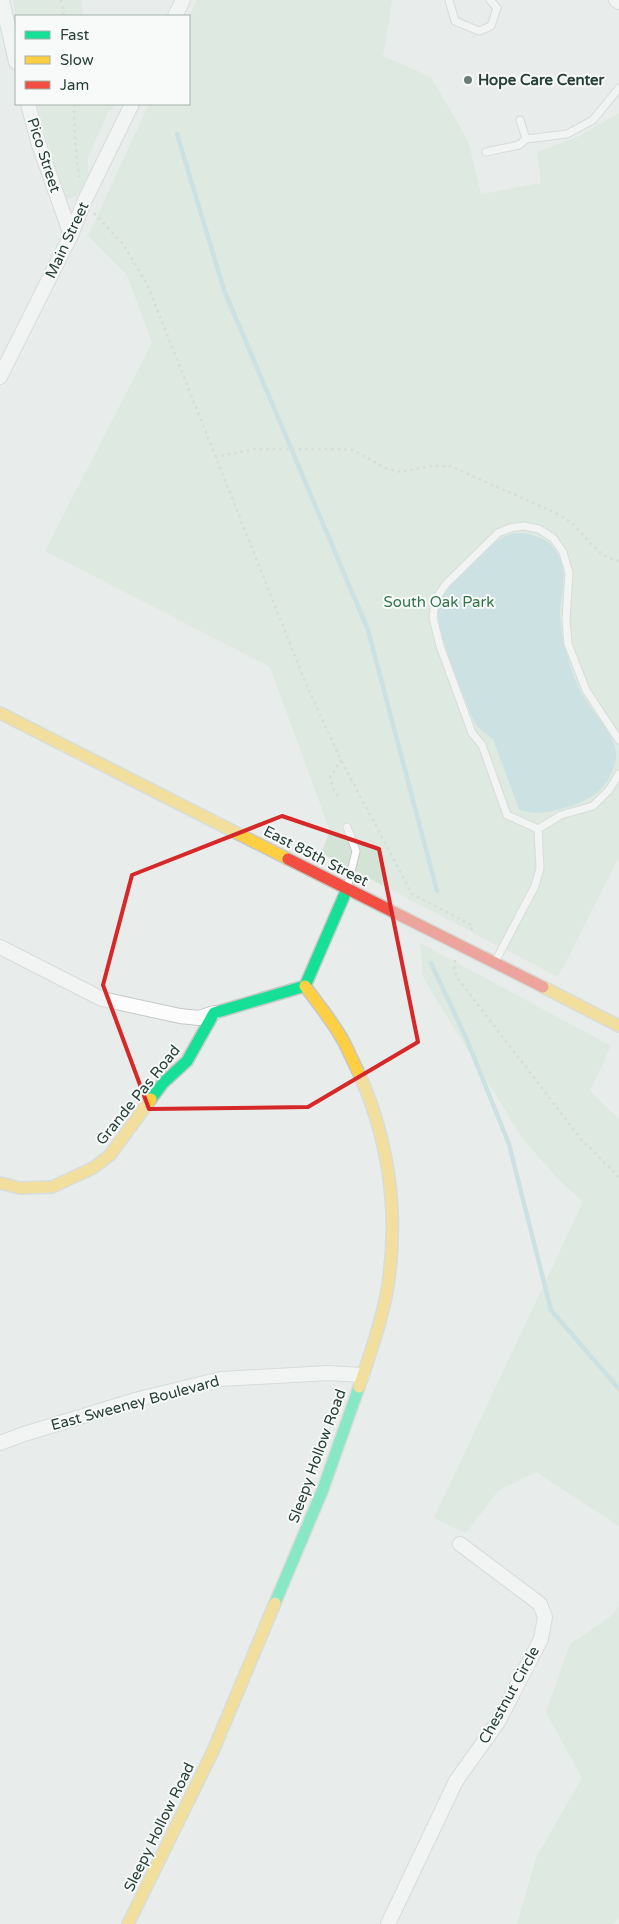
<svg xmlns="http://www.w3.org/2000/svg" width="619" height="1924" font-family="'Varela Round',sans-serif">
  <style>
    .green { fill: #d3e4d7 }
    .water { fill: #acd3d7 }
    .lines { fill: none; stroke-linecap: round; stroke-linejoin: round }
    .stream { stroke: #acd3d7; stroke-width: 4.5 }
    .lane-casing { stroke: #c5c9c7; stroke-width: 9 }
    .street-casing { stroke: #c5c9c7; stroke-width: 16 }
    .fast-casing { stroke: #c4c9c7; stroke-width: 14 }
    .slow-casing { stroke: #c4c9c7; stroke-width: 14 }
    .jam-casing { stroke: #c4c9c7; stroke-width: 14 }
    .path { stroke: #c3cbc7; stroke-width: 2.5; stroke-dasharray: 2.5 4; stroke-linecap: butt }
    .lane { stroke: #fcfcfc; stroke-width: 7 }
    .street { stroke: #fcfcfc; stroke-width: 14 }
    .fast { stroke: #16e098; stroke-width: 11 }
    .slow { stroke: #ffcf43; stroke-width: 11 }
    .jam { stroke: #f24e42; stroke-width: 11 }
    .marked { fill: none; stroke: #d62828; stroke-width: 4; stroke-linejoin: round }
    .poi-dot { fill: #6a7c76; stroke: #f7faf8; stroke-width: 2 }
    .labels { text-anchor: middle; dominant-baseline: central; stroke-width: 4; stroke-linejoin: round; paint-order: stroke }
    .poi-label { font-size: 15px; font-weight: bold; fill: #263f37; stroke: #f7faf8; text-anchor: start }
    .street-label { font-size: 15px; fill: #263f37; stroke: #f7faf8 }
    .park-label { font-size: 15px; fill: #327449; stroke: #f7faf8 }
  </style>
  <rect width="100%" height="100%" fill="#e8ecea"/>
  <path class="green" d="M13 0H81L83 16H16V19Z
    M197 0H392L383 56 431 77 468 141 481 194 541 183 537 152 577 137 618 114 619 111V857L558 977 321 853 330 831 270 667 45 551 152 343 127 275 88 236 149 104H189V17Z
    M37 104H117L108 112 88 158V175L77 196 69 199 63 195Z
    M420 943 611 1046 590 1091 619 1119V1526L536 1472 498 1491 466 1533 434 1518 583 1202 556 1177 521 1136 436 999 423 976Z
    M619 1606V1919L613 1924H517L536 1858 582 1778 546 1712 570 1644 610 1617Z"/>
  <path class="water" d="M514 533C533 533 552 538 560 558 568 576 560 596 560 614 561 638 568 662 577 684 585 707 617 732 616 757 615 767 609 781 602 788 589 804 537 820 519 809L493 739 482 731 475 724C465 699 434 628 438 606 442 589 460 577 472 565 486 551 494 539 514 533Z"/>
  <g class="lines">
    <path class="stream" d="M177 134 224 290 368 630 437 891
      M431 963 467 1040 509 1144 551 1310 619 1389"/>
    <g class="lane-casing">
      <path id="lane" d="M449 0 455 21 479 31 491 26 497 8 490 0
        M520 120 526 139 567 134 593 120 619 88
        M486 152 519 145 526 139
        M538 829 507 815 482 745 472 733 440 646 433 618 435 600 446 584 498 533 510 528 524 526 539 529 553 538 563 552 569 573 566 619 568 644 586 690 619 740
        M538 829 561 815 593 806 609 790 619 774
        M347 888 356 851 347 827
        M495 962 535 886 540 868 538 829"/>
    </g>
    <g class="street-casing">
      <path id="street" d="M2 0 16 62
        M616 0 619 2
        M175 16 183 0
        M28 104 39 145 71 235
        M0 377 71 235 84 202 132 104
        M0 947 102 999 180 1016 199 1018 214 1013
        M0 1443 24 1434 139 1399 221 1379 328 1373 362 1375
        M388 1924 456 1781 498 1722 541 1639 545 1617 540 1604 460 1544"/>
    </g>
    <g class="fast-casing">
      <path id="fast" d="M151 1099 163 1083 187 1061 214 1013 305 986 347 889
        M275 1603 323 1489 359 1387"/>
    </g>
    <g class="slow-casing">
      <path id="slow" d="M0 713 288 859
        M305 986C316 1001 328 1016 338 1032 344 1041 348 1050 352 1059 389 1132 401 1216 386 1296 380 1327 369 1357 359 1387
        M543 987 619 1026
        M0 1183 20 1188 52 1187 93 1168 110 1155 151 1099
        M128 1924 213 1751 275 1603"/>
    </g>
    <g class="jam-casing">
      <path id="jam" d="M288 859 543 987"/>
    </g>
    <path class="path" d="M61 0 64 16
      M74 104 75 142 79 177
      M94 213 123 244 147 284 306 684 341 760 412 894 473 926 470 933
      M215 457 255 449H338L353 450 385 468 401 472 431 466H450L558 514C564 518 570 521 575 526 589 540 598 557 619 561
      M338 796 334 790 330 778 341 760
      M455 960 454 970 459 980 581 1139 619 1177"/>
    <use href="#lane" class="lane"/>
    <use href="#street" class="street"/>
    <use href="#fast" class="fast"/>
    <use href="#slow" class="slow"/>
    <use href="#jam" class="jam"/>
  </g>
  <path d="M0 0H619V1924H0ZM282 816 379 849 418 1042 308 1107 149 1109 103 985 132 875Z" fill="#e8ecea" fill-opacity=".55" fill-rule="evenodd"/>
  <path class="marked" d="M282 816 379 849 418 1042 308 1107 149 1109 103 985 132 875Z"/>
  <circle class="poi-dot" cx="468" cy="80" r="5"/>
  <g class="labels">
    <g class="poi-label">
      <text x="478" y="80">Hope Care Center</text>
    </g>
    <g class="street-label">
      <text transform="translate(44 155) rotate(72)">Pico Street</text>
      <text transform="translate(67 240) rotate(-65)">Main Street</text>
      <text transform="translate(316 856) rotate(27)">East 85th Street</text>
      <text transform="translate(138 1095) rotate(-51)">Grande Pas Road</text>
      <text transform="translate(135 1403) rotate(-15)">East Sweeney Boulevard</text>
      <text transform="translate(317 1456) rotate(-70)">Sleepy Hollow Road</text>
      <text transform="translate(509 1695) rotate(-61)">Chestnut Circle</text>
      <text transform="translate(159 1827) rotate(-64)">Sleepy Hollow Road</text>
    </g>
    <g class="park-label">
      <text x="439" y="602">South Oak Park</text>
    </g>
  </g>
  <rect x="15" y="15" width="175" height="90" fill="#f7faf8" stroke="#a3afab"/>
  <rect x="25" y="31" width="25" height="8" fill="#16e098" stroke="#a3afab"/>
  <text x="60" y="40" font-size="15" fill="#263f37">Fast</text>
  <rect x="25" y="56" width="25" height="8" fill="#ffcf43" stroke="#a3afab"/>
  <text x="60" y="65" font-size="15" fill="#263f37">Slow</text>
  <rect x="25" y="81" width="25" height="8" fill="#f24e42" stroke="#a3afab"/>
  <text x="60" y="90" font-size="15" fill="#263f37">Jam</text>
</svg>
